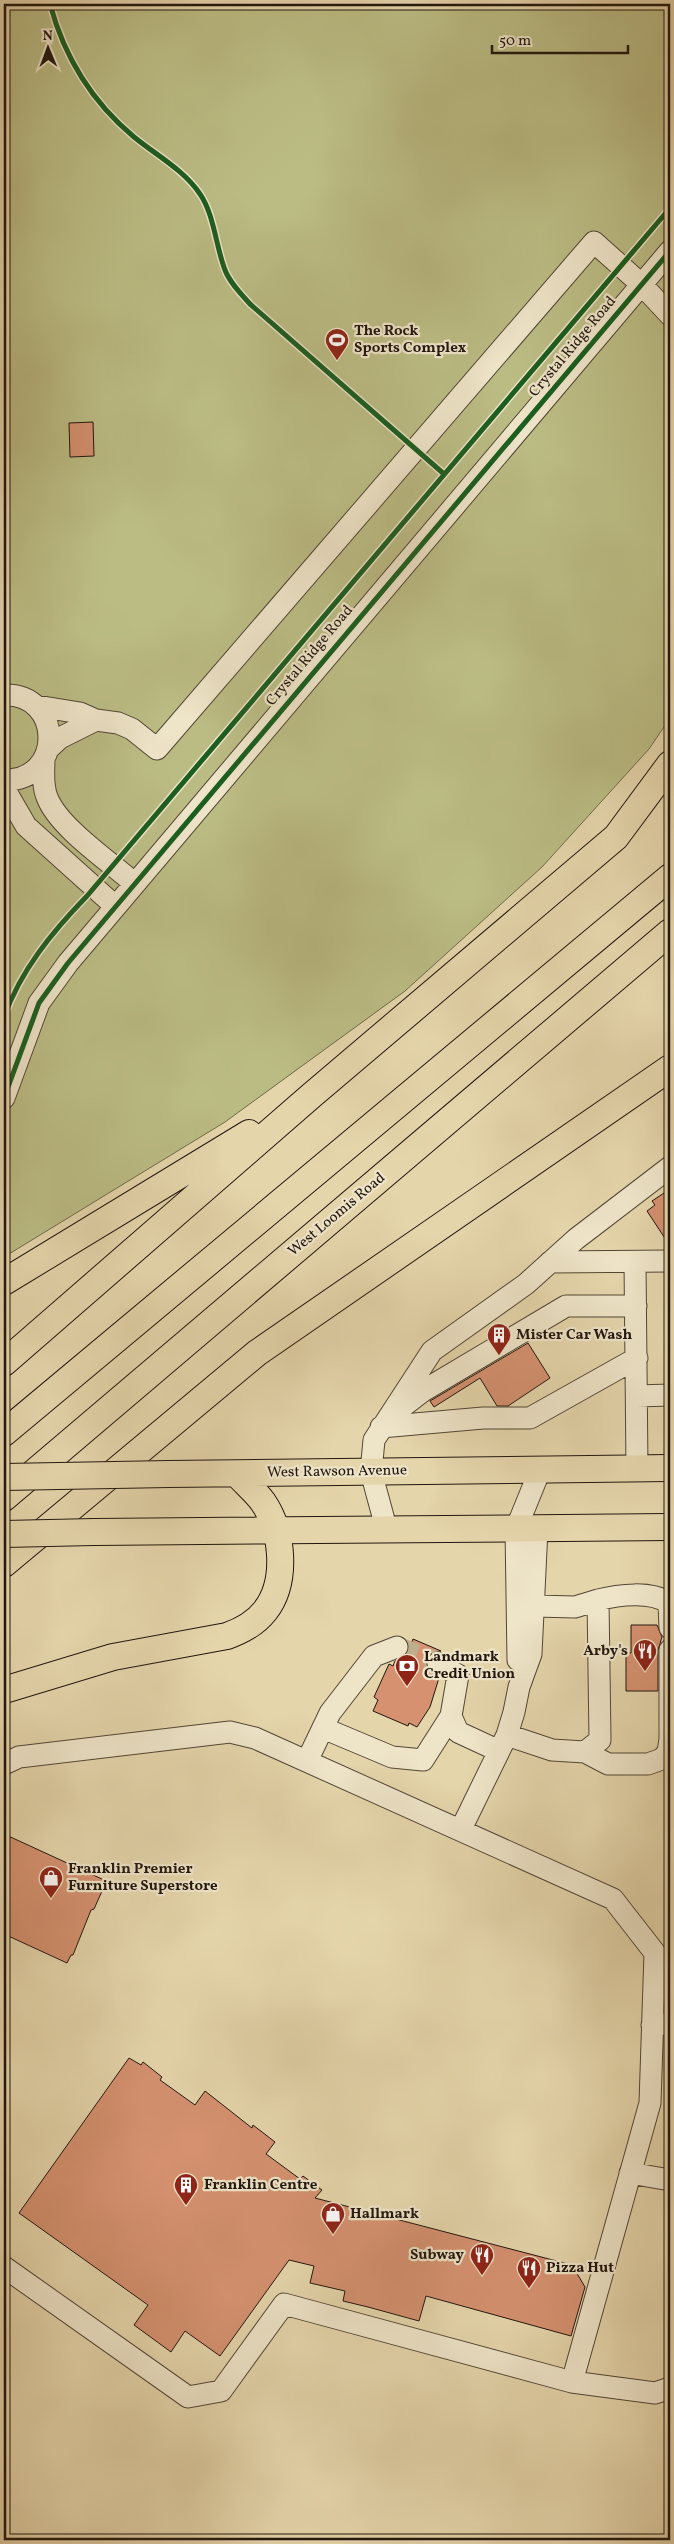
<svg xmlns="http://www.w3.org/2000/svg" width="674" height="2544" font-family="Vollkorn,serif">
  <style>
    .green { fill: #bbbc84; stroke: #6e694a }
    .building { fill: #d59170; stroke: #21160f }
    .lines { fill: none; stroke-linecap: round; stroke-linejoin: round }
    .minor-tunnel { stroke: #beaf8c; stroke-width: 21; stroke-dasharray: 21 11; stroke-linecap: butt }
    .minor-casing { stroke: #524636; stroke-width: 23 }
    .major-casing { stroke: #21160f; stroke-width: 28 }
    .minor { stroke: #eee4c8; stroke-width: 21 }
    .major { stroke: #e5d5ab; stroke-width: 26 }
    .major-bridge-casing { stroke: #21160f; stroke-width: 28; stroke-linecap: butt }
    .major-bridge { stroke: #e5d5ab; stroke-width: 26 }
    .cycleway-casing { stroke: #eee4c8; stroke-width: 8 }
    .cycleway { stroke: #1b5e20; stroke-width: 5 }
    .labels { text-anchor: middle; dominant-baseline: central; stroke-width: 4.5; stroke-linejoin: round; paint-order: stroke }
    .poi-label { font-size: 15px; font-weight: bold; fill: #21160f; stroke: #eee4c8; text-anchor: start }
    .street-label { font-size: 15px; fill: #21160f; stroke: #eee4c8 }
  </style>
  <rect width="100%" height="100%" fill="#e5d5ab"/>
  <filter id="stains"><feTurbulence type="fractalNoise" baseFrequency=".004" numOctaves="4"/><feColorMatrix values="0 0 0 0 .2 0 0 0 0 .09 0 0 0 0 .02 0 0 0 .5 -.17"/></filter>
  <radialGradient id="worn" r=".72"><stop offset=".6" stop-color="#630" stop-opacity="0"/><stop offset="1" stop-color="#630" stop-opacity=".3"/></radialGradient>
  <path class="green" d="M4 4H670V718L649 749 542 867 405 991 225 1122 4 1257Z"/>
  <path class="building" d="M93 422 94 456 70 457 69 423Z
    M670 1189V1246L647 1211 655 1205 652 1201Z
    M528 1343 550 1378 508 1406H497L480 1378 434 1407 430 1401Z
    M631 1625H657L662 1637 658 1650V1691H626V1653H631Z
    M413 1639 441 1651 432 1652 427 1657V1669L439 1678 430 1707 417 1727 409 1723 408 1726 373 1711 378 1700 374 1697 389 1664 393 1666 395 1661 405 1660Z
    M4 1834 104 1880 101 1886 103 1889 94 1909 91 1910 73 1955H71L67 1963 4 1934Z
    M129 2058 141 2065 143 2062 162 2077 160 2080 195 2105 205 2091 252 2128 253 2125 275 2142 266 2154 300 2179 303 2176 322 2190 315 2198 572 2265 585 2287 571 2336 426 2296 419 2321 368 2307 343 2301 345 2291 310 2283 314 2266 289 2260 220 2356 185 2331 171 2352 134 2325 148 2305 19 2213Z"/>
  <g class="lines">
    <path class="minor-tunnel" d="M397 1647 438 1663"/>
    <g class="minor-casing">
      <path id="minor" d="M4 695C63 693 65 781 4 780
        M37 706 80 713 96 720 118 723 132 729 157 749 594 242 642 285 670 315
        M48 749 60 738 96 720
        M44 759C44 771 42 785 47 797 58 827 109 861 134 883
        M4 788 26 826 115 906
        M4 1098 39 1003 68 963 670 251
        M550 1262 670 1261
        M635 1262 637 1469
        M637 1396 670 1395
        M401 1408 423 1391 566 1306H636
        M381 1427 483 1418H530L637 1358
        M387 1531 371 1472 374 1440 432 1351 526 1284 576 1239 670 1167
        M598 1600C617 1595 653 1590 669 1604L670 1628
        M518 1660 516 1529 540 1470
        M451 1716 458 1732 499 1751
        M323 1728 392 1757 423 1760 451 1716 458 1675 438 1663
        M507 1735 552 1750 585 1752 600 1740 598 1600 575 1607 535 1606
        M585 1752 608 1764H648L662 1759 668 1752 670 1739V1650
        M307 1761 330 1713 374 1656 397 1647
        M4 1764 19 1757 230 1732 255 1738 613 1899 655 1953 650 2103 572 2382 284 2304 221 2391 188 2397 4 2267
        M461 1829 507 1735 514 1712 519 1687 531 1654 537 1529
        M652 2025 670 2024
        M630 2173 670 2180
        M572 2382 655 2393 670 2388"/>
    </g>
    <g class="major-casing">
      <path id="major" d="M4 1282 249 1133
        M4 1363 312 1095 616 837 670 764
        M4 1433 670 877
        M169 1474 670 1468
        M4 1498 670 932
        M94 1532 670 1527
        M4 1564 257 1353 670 1068
        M4 1690 113 1657 227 1636C241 1631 255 1624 265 1611 288 1582 283 1531 263 1502 256 1492 245 1483 237 1474"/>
    </g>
    <use href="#minor" class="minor"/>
    <use href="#major" class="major"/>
    <g class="major-bridge-casing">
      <path id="major-bridge" d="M4 1477 169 1474
        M4 1534 94 1532"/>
    </g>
    <use href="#major-bridge" class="major-bridge"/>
    <g class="cycleway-casing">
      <path id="cycleway" d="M50 4C64 56 92 102 134 137 156 155 184 170 200 194 214 214 216 247 225 270 230 283 241 294 250 304L444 474
        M4 1017C21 970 52 932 87 896L670 208
        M4 1098 39 1003 68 963 670 251"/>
    </g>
    <use href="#cycleway" class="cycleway"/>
  </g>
  <defs>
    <g id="stadium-pin" transform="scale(1.25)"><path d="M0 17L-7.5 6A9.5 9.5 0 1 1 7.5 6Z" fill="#8f2418" stroke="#eee4c8"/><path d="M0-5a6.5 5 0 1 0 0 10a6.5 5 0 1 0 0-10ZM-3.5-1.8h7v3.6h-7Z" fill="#fff"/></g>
    <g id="building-pin" transform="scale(1.25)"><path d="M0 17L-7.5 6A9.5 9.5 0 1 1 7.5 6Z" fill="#8f2418" stroke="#eee4c8"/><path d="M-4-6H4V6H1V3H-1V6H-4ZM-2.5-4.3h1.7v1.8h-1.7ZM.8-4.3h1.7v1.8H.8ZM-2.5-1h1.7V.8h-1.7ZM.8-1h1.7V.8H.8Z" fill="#fff"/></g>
    <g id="restaurant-pin" transform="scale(1.25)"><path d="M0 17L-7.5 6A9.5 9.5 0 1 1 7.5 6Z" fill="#8f2418" stroke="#eee4c8"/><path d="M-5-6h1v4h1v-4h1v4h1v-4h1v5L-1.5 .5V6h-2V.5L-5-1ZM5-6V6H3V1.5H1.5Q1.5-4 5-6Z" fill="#fff"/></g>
    <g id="bank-pin" transform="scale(1.25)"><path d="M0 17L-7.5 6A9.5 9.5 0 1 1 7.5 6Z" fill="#8f2418" stroke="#eee4c8"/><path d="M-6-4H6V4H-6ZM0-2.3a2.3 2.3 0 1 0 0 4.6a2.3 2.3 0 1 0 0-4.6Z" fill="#fff"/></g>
    <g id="shop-pin" transform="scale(1.25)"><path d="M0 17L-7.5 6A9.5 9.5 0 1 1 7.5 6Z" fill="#8f2418" stroke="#eee4c8"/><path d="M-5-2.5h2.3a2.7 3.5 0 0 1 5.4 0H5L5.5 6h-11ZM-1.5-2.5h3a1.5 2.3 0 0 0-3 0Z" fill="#fff"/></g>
  </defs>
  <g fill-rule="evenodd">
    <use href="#stadium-pin" x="337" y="340"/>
    <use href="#building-pin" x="499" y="1335"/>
    <use href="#restaurant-pin" x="645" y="1651"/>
    <use href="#bank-pin" x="407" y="1666"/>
    <use href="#shop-pin" x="51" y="1878"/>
    <use href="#building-pin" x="186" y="2185"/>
    <use href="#shop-pin" x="333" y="2214"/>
    <use href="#restaurant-pin" x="482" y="2255"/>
    <use href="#restaurant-pin" x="529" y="2268"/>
  </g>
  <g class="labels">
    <g class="poi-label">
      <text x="354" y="331">The Rock<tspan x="354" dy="17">Sports Complex</tspan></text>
      <text x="516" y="1335">Mister Car Wash</text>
      <text x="628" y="1651" text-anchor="end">Arby's</text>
      <text x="424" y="1657">Landmark<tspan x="424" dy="17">Credit Union</tspan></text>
      <text x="68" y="1869">Franklin Premier<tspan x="68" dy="17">Furniture Superstore</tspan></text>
      <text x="204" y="2185">Franklin Centre</text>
      <text x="350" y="2214">Hallmark</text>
      <text x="464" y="2255" text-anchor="end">Subway</text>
      <text x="546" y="2268">Pizza Hut</text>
    </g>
    <g class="street-label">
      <text transform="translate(573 347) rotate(-50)">Crystal Ridge Road</text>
      <text transform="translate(310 656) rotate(-50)">Crystal Ridge Road</text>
      <text transform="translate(337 1215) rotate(-40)">West Loomis Road</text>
      <text transform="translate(337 1472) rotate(-1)">West Rawson Avenue</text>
    </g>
  </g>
  <rect width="674" height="2544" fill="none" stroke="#e5d5ab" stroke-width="20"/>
  <rect x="5" y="5" width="664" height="2534" fill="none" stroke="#21160f" stroke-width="2.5"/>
  <rect x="10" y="10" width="654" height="2524" fill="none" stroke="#21160f"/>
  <g transform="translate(48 48) rotate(359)" stroke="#eee4c8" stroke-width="4" paint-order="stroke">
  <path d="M0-4L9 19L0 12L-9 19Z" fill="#21160f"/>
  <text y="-8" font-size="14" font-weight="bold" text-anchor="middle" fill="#21160f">N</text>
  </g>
  <path d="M492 45v8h136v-8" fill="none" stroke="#21160f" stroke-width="2.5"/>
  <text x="499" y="45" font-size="15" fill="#21160f" stroke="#eee4c8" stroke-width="4" paint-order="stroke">50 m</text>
  <rect width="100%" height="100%" filter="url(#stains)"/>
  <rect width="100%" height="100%" fill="url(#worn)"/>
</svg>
